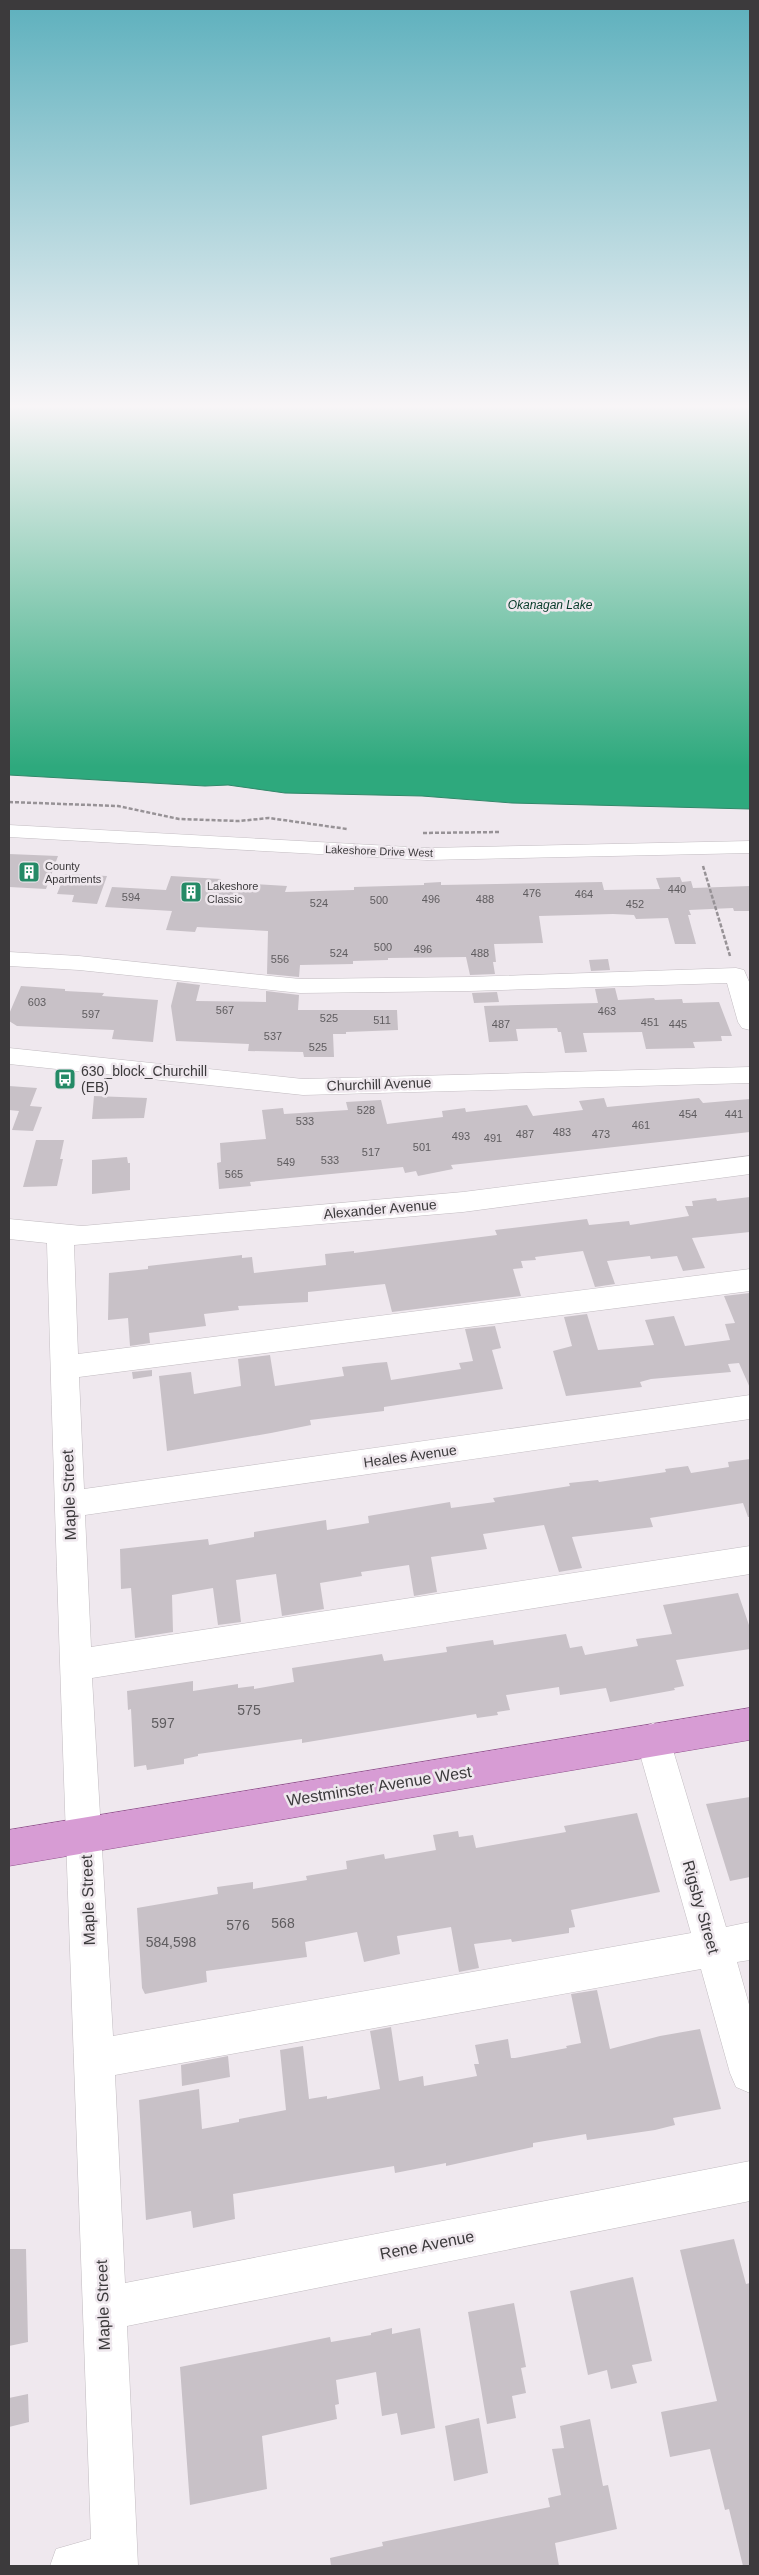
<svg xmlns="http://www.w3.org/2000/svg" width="759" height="2575" font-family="Helvetica,sans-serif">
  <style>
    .water { fill: #2ea97d; stroke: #32886a }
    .building { fill: #c8c1c7 }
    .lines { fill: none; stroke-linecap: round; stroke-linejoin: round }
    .minor-casing { stroke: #c2bcc1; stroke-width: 1 }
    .major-casing { stroke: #904f8c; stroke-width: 1 }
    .path { stroke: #979296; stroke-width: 2.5; stroke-dasharray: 4 2; stroke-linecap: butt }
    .minor { fill: #fff; fill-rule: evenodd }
    .major { fill: #d79cd4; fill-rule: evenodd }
    .labels { text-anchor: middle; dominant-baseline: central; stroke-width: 5; stroke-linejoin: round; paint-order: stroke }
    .far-street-label { font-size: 11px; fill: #3c3a3c; stroke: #efe8ee }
    .far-poi-label { font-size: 11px; fill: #3c3a3c; stroke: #efe8ee; text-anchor: start }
    .number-label { font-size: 11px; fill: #5f5c5f }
    .far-water-label { font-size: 12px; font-style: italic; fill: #043927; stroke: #efe8ee }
    .poi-label { font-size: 14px; fill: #3c3a3c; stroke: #efe8ee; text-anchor: start }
    .street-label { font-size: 14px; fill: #3c3a3c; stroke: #efe8ee }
    .near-number-label { font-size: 14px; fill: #5f5c5f }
    .near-street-label { font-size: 16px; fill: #3c3a3c; stroke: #efe8ee }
  </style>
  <rect width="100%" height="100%" fill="#efe8ee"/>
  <path class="water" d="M9 407H750V809L512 803 422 796 285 793 228 785 205 786 9 775Z"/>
  <path class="building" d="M9 854 58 856 46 889 9 887Z
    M65 874 107 876 97 904 72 902 74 895 57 894Z
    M171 876 221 879 220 882 287 886 285 892 354 890V887L424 885V883L441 882V885L602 882 604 890 660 889 656 878 680 877 682 882 691 881 693 888 750 886V911H734L733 908 689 910 691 915H688L696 944H675L668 918 636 919 634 915 613 914 539 916 543 943 494 944 496 962H493L495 974 470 975 466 957 388 958V960L353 961V964L300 965 299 977 267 974 268 931 197 927 195 932 166 930 172 911 105 907 112 887 166 890Z
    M608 959 610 970 591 971 589 960Z
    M177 982 200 985 196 1001 266 1002V991L299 995 298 1010H397L398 1030 346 1032V1034H333L334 1057H304L303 1052 248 1051 249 1044 176 1041 171 1006Z
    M21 986 65 989V991L104 993 102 996 158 1000 153 1042 112 1039 114 1030 17 1026 9 1021V1014Z
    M615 988 618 1000 654 998 655 1000 682 999 683 1003 719 1002 732 1036H721L722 1041 693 1042 695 1048 646 1049 642 1032 583 1033 587 1052 565 1053 561 1032H558L557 1028 516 1029 518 1041 489 1042 484 1006 598 1003 595 989Z
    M497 992 499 1002 474 1003 472 993Z
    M9 1086 37 1088 30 1106 42 1107 33 1131 12 1130 19 1111 9 1110Z
    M94 1096 147 1098 144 1118 92 1119Z
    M604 1098 607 1107 699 1098 703 1103 750 1099V1132L451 1165 453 1169 418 1176 416 1171 405 1173 403 1167 250 1182 251 1186 219 1189 217 1163 221 1162 220 1143 266 1139 262 1110 283 1108 284 1114 348 1110 346 1102 381 1100 387 1124 443 1117 442 1111 465 1108 466 1112 527 1105 533 1116 583 1110 579 1101Z
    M36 1140H64L60 1159H63L57 1186 23 1187Z
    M127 1157 128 1163H130V1190L92 1194V1160Z
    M750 1197V1232L692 1238 705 1268 683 1271 677 1256 651 1259 650 1256 607 1261 615 1284 595 1287 583 1251 535 1257 536 1260 521 1261 523 1268 513 1269 521 1296 392 1312 385 1284 308 1292V1302L238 1306 239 1310 204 1314 206 1326 149 1333 150 1343 130 1346 128 1318 108 1320 109 1273 148 1269V1266L242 1255V1258L252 1257 254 1273 326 1265 325 1254 354 1251V1253L497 1235 495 1230 587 1219 589 1225 629 1221 630 1225 689 1216 685 1206H693L692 1201 716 1198 717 1201Z
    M750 1293V1388L739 1363 728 1364 731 1372 651 1379 640 1382 642 1387 566 1396 553 1351 572 1346 564 1317 587 1314 598 1350 654 1345 645 1320 674 1316 685 1346 730 1340 725 1324 735 1323 724 1296Z
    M495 1326 501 1348 492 1350 503 1389 384 1407V1411L310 1420 311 1425 271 1433 167 1451 159 1376 191 1372 194 1394 241 1386 238 1359 270 1355 275 1386 344 1376 342 1367 375 1363 387 1362 391 1380 461 1369 459 1363 473 1361 465 1329Z
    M152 1370V1376L133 1379 132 1372Z
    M750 1459V1517H748L743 1503 650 1518 653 1527 572 1537 582 1568 559 1572 544 1525 483 1534 487 1549 431 1557 437 1592 414 1596 409 1565 361 1572 362 1576 320 1583 324 1609 282 1616 276 1574 236 1580 241 1622 218 1625 213 1588 172 1595 173 1632 135 1638 131 1588 121 1589 120 1549 208 1539 209 1545 254 1537V1532L326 1520 327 1530 369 1523 368 1516 450 1502 451 1508 495 1502 493 1498 570 1486 569 1483 598 1480 599 1482 666 1472 665 1469 688 1466 691 1473 729 1467 728 1462Z
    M738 1593 750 1628V1649L676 1660 684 1686 674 1688 675 1690 610 1702 606 1688 560 1695 559 1687 506 1695 510 1710 497 1712 498 1715 477 1718 476 1714 302 1743V1739L198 1754V1756L184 1759V1764L147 1770 146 1765 134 1767 131 1709 128 1710 127 1691 193 1681V1691L238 1684V1688L254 1686V1689L294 1682 292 1668 382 1654 384 1661 447 1652 446 1647 493 1640 494 1645 566 1634 570 1648 582 1646 585 1655 638 1646 636 1639 672 1634 663 1605Z
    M750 1797V1877L730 1881 706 1804Z
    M637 1813 660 1892 571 1910 575 1927 569 1928V1933L512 1942 511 1939 474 1944 479 1968 459 1972 451 1927 397 1936 400 1954 364 1962 357 1932 305 1942 307 1957 206 1971 207 1982 145 1994 142 1988 137 1908 218 1894 217 1887 253 1882V1889L307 1880 306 1876 347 1869 346 1861 384 1854 385 1859 436 1850 433 1835 458 1831 459 1837 473 1835 476 1848 566 1832 564 1826Z
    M597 1990 610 2049 660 2036 700 2029 721 2109 673 2118 675 2125 655 2130 587 2140 586 2134 533 2143V2147L446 2166V2163L395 2173 394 2166 233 2194 235 2219 193 2228 191 2211 146 2220 139 2100 199 2089 202 2129 239 2122V2119L286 2110 280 2050 303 2046 309 2099 327 2096V2099L380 2089 370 2031 391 2027 399 2081 423 2076 424 2086 477 2076 474 2064H479L475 2045 508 2039 511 2058H515L567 2048 566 2046 581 2043 571 1994Z
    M228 2056 230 2077 182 2086 181 2065Z
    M734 2239 746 2284 750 2283V2566H743L729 2509 725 2510 710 2449 670 2457 661 2412 717 2401 680 2250Z
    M9 2249H26L28 2342 9 2346Z
    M633 2277 652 2361 632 2365 637 2383 611 2389 607 2370 588 2375 570 2291Z
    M514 2303 526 2367 521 2368 526 2393 512 2396 516 2418 487 2424 468 2312Z
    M392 2328V2334L420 2328 435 2428 401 2435 397 2413 382 2416 376 2372 336 2380 339 2404 335 2405 337 2419 262 2436 267 2489 190 2505 180 2367 330 2337 331 2342 371 2335V2333Z
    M28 2394 29 2422 9 2427V2398Z
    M479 2418 488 2473 454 2481 445 2426Z
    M590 2419 603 2486 608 2485 617 2529 555 2543 559 2566H331L330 2558 383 2546 382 2542 550 2507 548 2498 561 2495 552 2449 564 2448 560 2426Z"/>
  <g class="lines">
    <g class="minor-casing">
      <path id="minor" d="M9 825 427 848 750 841V853L427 860 9 837Z
        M9 952 79 956 300 979 469 977 736 968 744 970 750 984V1030L742 1028 738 1022 727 983 469 991 300 993 79 970 9 966Z
        M9 1048 303 1079 750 1067V1083L303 1095 9 1064Z
        M750 1156V1174L463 1212 74 1245 78 1354 750 1269V1291L79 1377 84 1489 750 1395V1419L85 1515 91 1647 750 1546V1574L92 1678 113 2036 691 1933 636 1740 641 1728 653 1723 665 1728 670 1740 726 1927 750 1922V1960L737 1962 750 2008V2093L736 2087 730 2073 701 1969 115 2075 125 2283 750 2161V2201L127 2326 138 2566H50L56 2549 91 2539C76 2107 59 1674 47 1243L9 1239V1219L82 1226 463 1192Z"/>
    </g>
    <g class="major-casing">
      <path id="major" d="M750 1708V1740L9 1866V1830Z"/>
    </g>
    <path class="path" d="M9 802 118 806 179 819 239 821 269 818 347 829
      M423 833 500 832
      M703 866 730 956"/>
    <use href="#minor" class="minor"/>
    <use href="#major" class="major"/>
  </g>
  <linearGradient id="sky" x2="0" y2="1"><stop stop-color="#5db0bd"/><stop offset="0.53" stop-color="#f8f5f7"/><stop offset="1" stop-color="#f8f5f7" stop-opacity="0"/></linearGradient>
  <rect width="759" height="767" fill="url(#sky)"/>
  <defs>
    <g id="building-square" transform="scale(1.125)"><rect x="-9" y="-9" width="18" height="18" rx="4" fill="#248a66" stroke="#efe8ee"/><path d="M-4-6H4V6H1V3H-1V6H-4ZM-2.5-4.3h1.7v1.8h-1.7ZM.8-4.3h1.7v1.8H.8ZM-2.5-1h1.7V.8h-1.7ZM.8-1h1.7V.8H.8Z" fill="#fff"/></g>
    <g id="bus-square" transform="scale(1.125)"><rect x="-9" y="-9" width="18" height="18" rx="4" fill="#248a66" stroke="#efe8ee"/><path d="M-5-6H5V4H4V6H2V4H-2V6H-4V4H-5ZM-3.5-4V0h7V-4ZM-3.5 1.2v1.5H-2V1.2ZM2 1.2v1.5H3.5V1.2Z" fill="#fff"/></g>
  </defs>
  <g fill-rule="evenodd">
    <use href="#building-square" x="29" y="872"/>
    <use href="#building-square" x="191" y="892"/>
    <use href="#bus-square" x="65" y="1079"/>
  </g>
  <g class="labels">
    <g class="far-street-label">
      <text transform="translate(379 851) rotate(2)">Lakeshore Drive West</text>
    </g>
    <g class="far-poi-label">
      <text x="45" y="866">County<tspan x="45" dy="13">Apartments</tspan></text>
      <text x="207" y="886">Lakeshore<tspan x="207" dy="13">Classic</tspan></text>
    </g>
    <g class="number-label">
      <text x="677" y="889">440</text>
      <text x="532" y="893">476</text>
      <text x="584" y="894">464</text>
      <text x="131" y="897">594</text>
      <text x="431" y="899">496</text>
      <text x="485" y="899">488</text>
      <text x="379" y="900">500</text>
      <text x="319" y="903">524</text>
      <text x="635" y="904">452</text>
      <text x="383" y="947">500</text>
      <text x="423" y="949">496</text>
      <text x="339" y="953">524</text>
      <text x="480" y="953">488</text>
      <text x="280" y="959">556</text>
      <text x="37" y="1002">603</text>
      <text x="225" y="1010">567</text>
      <text x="607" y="1011">463</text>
      <text x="91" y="1014">597</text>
      <text x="329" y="1018">525</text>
      <text x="382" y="1020">511</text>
      <text x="650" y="1022">451</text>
      <text x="501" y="1024">487</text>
      <text x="678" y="1024">445</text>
      <text x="273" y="1036">537</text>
      <text x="318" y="1047">525</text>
      <text x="366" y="1110">528</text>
      <text x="688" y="1114">454</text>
      <text x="734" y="1114">441</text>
      <text x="305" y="1121">533</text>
      <text x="641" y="1125">461</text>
      <text x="562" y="1132">483</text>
      <text x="525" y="1134">487</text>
      <text x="601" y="1134">473</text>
      <text x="461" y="1136">493</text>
      <text x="493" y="1138">491</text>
      <text x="422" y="1147">501</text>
      <text x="371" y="1152">517</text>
      <text x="330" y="1160">533</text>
      <text x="286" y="1162">549</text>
      <text x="234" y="1174">565</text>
    </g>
    <g class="far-water-label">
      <text x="550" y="605">Okanagan Lake</text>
    </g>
    <g class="poi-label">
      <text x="81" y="1071">630_block_Churchill<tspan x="81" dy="16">(EB)</tspan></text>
    </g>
    <g class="street-label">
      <text transform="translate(379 1084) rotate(-2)">Churchill Avenue</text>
      <text transform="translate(380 1209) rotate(-5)">Alexander Avenue</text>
      <text transform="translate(410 1456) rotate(-8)">Heales Avenue</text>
    </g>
    <g class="near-number-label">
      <text x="249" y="1710">575</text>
      <text x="163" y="1723">597</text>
      <text x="283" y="1923">568</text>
      <text x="238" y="1925">576</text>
      <text x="171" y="1942">584,598</text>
    </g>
    <g class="near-street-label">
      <text transform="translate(69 1495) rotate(-92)">Maple Street</text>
      <text transform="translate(379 1786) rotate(-9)">Westminster Avenue West</text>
      <text transform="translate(88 1900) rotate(-92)">Maple Street</text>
      <text transform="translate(701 1907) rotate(74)">Rigsby Street</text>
      <text transform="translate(427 2245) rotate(-11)">Rene Avenue</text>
      <text transform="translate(103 2305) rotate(-92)">Maple Street</text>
    </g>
  </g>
  <rect width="759" height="2575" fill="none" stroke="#3c3a3c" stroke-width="20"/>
</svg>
